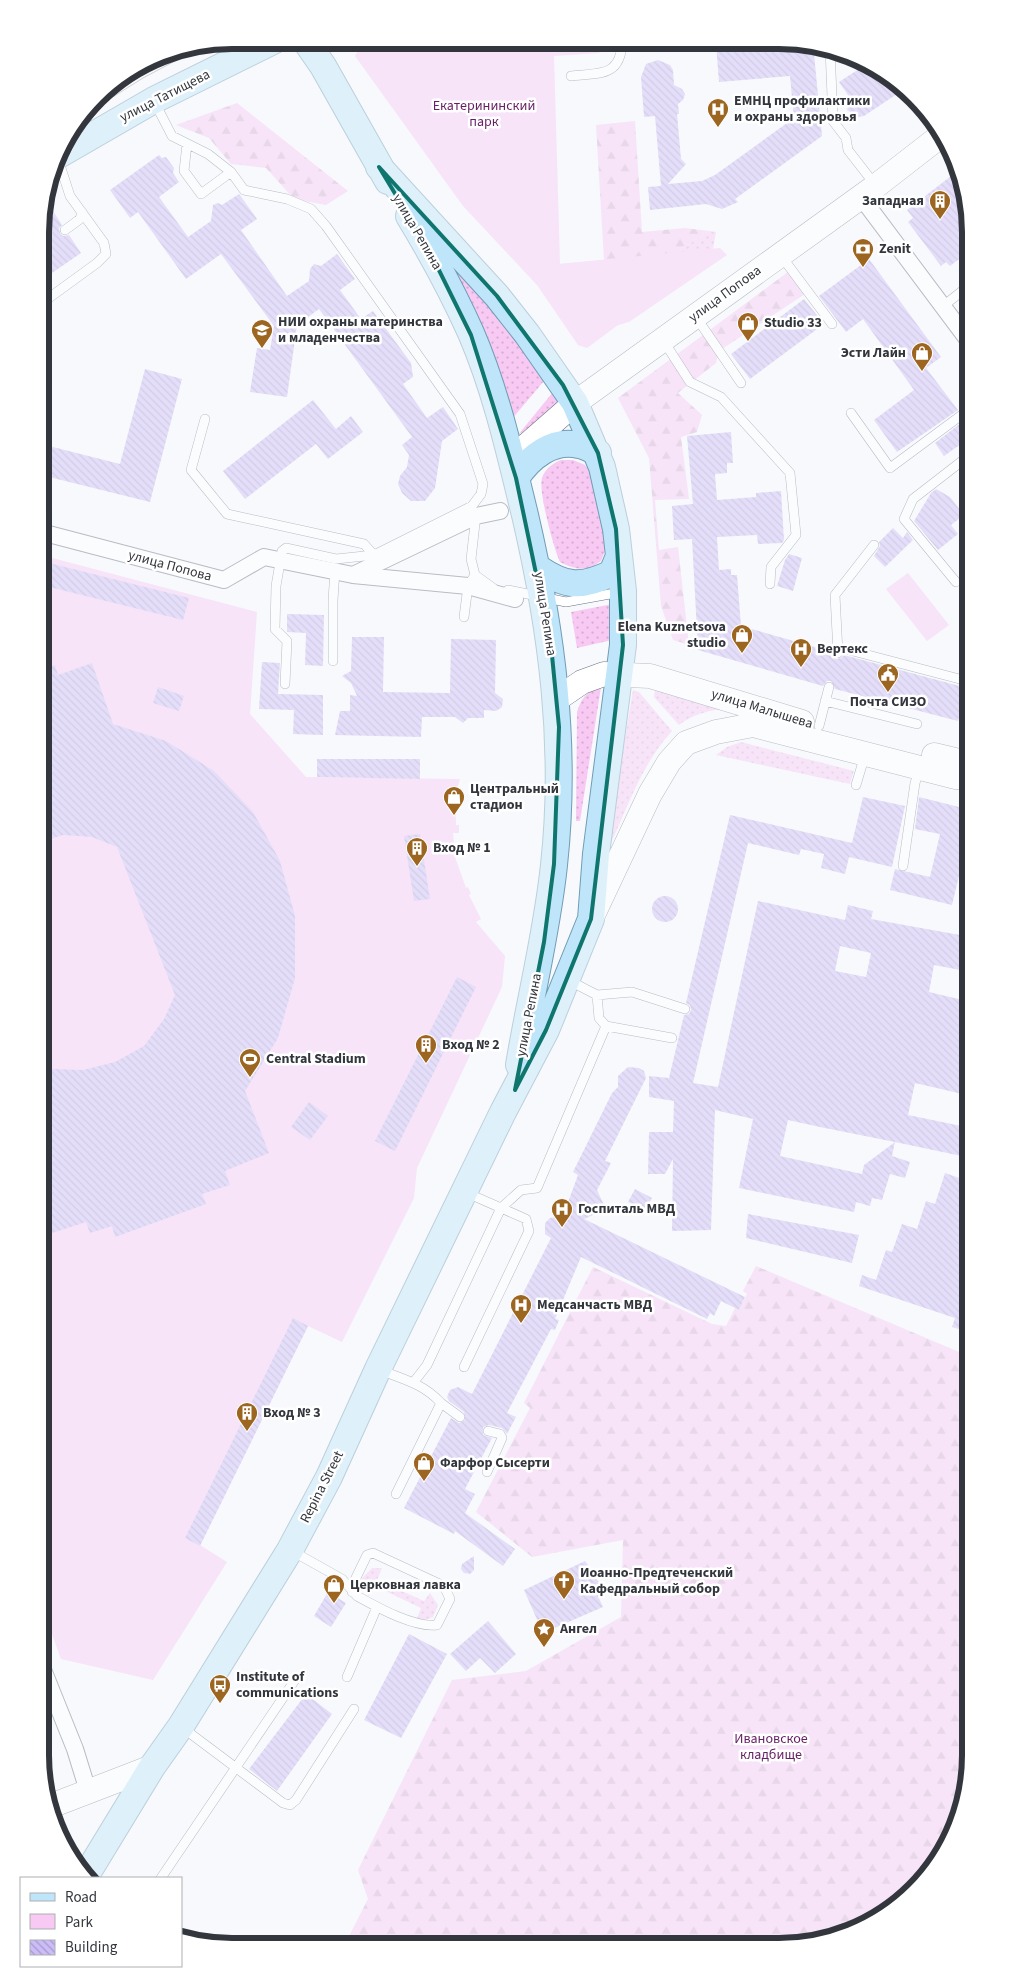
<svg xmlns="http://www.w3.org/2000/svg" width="1011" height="1987" font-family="'Source Sans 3',sans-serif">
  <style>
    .grass { fill: url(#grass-dots) }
    .forest { fill: url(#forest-firs) }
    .park { fill: #f7c9f3 }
    .building { fill: url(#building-back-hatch); fill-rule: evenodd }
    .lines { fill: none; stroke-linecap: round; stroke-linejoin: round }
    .lane-casing { stroke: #6b7281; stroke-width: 10 }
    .street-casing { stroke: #6b7281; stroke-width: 18 }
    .secondary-casing { stroke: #6b7281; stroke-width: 25 }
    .primary-casing { stroke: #719cb5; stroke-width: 28 }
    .lane { stroke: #fff; stroke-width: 9 }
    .street { stroke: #fff; stroke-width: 16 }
    .secondary { stroke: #fff; stroke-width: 24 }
    .primary { stroke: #bee5f9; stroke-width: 26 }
    .tram { stroke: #9a9da1; stroke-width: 1 }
    .marked { fill: none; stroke: #0f766e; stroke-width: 4; stroke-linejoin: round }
    .labels { text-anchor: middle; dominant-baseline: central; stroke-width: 5; stroke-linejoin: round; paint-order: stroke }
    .street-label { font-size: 14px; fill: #33373d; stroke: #fff }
    .poi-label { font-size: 14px; font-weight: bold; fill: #33373d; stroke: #fff; text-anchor: start }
    .park-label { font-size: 14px; fill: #671e64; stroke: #fff }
    .rim { fill: none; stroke: #33373d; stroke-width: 6 }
  </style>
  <defs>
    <pattern id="grass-dots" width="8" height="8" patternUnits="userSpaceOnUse" patternTransform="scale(1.25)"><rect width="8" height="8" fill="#f7c9f3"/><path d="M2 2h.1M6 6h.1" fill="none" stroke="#d4add1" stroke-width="1.8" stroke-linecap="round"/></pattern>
    <pattern id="forest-firs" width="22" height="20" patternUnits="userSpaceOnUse" patternTransform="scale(1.25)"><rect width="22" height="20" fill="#f7c9f3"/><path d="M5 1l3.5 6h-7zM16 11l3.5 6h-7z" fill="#d4add1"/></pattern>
    <pattern id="building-back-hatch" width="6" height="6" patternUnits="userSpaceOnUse" patternTransform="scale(1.25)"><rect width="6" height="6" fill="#ccbcf8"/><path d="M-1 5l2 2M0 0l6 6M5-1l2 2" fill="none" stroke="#a69aca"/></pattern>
  </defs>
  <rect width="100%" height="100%" fill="#f7f9fc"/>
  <path class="grass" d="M182 50 94 102 105 88 158 54Z
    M709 231 716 232 710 266 667 258Z
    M454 269 501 318 544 381 511 420 490 348Z
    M553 392 559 403 558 407 518 435Z
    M561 460H573L585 465 592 475 608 543 601 561C586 572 576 570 560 562 554 549 538 491 542 478 545 469 553 463 561 460Z
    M613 604 612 640 577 648 571 612Z
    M601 687 580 821H576L577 712C582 698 586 691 601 687Z
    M633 690 639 692 672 731C643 762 628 806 610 845L607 844Z
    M655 690 720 709C704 712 692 715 679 725L654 697Z
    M741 742 854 771 850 784 716 755 727 747Z
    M372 1568H382L377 1580 424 1601 430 1593 438 1605 433 1617 425 1620 417 1618 421 1608 375 1586 369 1596 365 1592 362 1578Z"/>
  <path class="forest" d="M237 103 348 191 326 205 294 199 266 168 231 164 209 138 176 125Z
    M635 121 642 232 685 228 709 231 667 258 627 322 612 327 560 264 604 260 596 125Z
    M792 269 808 292 719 351 716 363 678 393 702 415 697 432 681 437 689 499 655 500 659 550 678 547 689 645 673 640 661 606 649 458 618 398Z
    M756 1266 971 1357V1768L957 1829 931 1872 886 1915 841 1937 780 1947 344 1946 368 1899 358 1870 452 1680 526 1671 621 1617 623 1540 532 1557 476 1512 530 1408 524 1403 593 1267 712 1324 726 1326 735 1308 739 1310 747 1294 743 1291Z"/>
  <path class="park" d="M364 41 607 42 599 53 554 56 560 264 720 248 727 255 629 322 618 325 587 348 578 345 537 285 463 206 355 56Z
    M41 555 257 612 250 714 306 777 460 779 455 795 456 825H459V833H453L455 857 466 888 468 887 471 894 469 895 481 919 476 922 505 956 502 987 417 1168 414 1198 342 1342 308 1326 200 1545 227 1562 153 1680 61 1659 40 1601Z
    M908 573 949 625 927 641 886 589Z"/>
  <path class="building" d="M716 43 813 44 822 136 735 199 738 202 722 209 706 204 650 210 648 187 661 186 655 116 644 117 641 77 646 64 658 60 670 65 673 70 674 85 682 89 685 94 683 100 678 104 679 114H677L681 159 686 164 668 184 702 181 715 175 794 118 790 76 719 82Z
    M865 65 868 71 882 72 906 88 864 116 858 117 847 110 850 98 839 82Z
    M159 155 162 158 166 157 174 168 173 173 179 182 159 197 188 237 211 221 213 205 218 203 222 205 239 194 257 219 241 230 287 296 309 281 310 269 314 264 321 266 337 254 355 279 340 290 361 319 373 311 411 363 413 377 403 384 427 418 443 407 458 429 442 441 435 488 425 501H411L402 493 398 484 400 476 407 467 409 455 402 445 412 437 319 309 297 325 287 397 250 392 257 348 270 350 274 326 221 254 186 279 138 212 130 218 110 190Z
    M951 176 965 194 971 231V250L950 266 946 262 941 266 908 222 913 218 907 210Z
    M53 211 62 225 59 228 60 233 63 236 69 235 81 253 42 280V218Z
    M869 259 941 357 926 368 958 410 897 452 874 420 914 390 863 319 846 332 819 296Z
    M804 299 824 324 750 379 731 354Z
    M145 369 182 379 150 502 41 475V444L120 464Z
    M313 400 336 429 351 416 363 432 328 459 316 444 245 499 223 471Z
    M966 419 971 426V437L944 456 935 443Z
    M731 432 733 463H727V473L715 474 717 500 756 497V493L781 491 784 540 782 543 758 544 757 535 717 537 719 570 731 569V575H737L741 626 832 652 836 659 841 658 844 655 967 688 958 721 835 689 831 681H827L823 686 698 650 692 539 674 540 672 506 693 504 687 436Z
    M936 489 950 497 964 515 951 525 958 534 938 550 914 521 931 493Z
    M893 528 903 538 907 532 913 540 885 567 874 556 880 546 879 542Z
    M789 554 802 558 793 591 777 586 785 560Z
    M41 561 189 598 183 620 41 585Z
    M287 614 324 615 323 666 305 665 306 633 287 632Z
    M352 637H384L383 692 450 693 451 639 496 640 495 693 503 699 502 707 496 711 484 710V718H468L463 723 455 717H422L421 737 335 735 340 711H350V695L357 696 351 683 342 676 351 671Z
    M262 662 280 663 278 694 323 695V735L293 734 294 710 259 709Z
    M92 663 113 724 166 741 214 771 253 812 280 861 295 916V978L278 1038 245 1091 269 1153 225 1171 230 1185 202 1194 206 1204 115 1237 112 1226 90 1233 86 1222 43 1236 41 1230V1064L53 1069 83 1070 115 1062 144 1046 164 1019 175 995 117 847 92 837 63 835 41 842V670L55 665 58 675Z
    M158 687 184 696 179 711 153 703Z
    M317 759H420V779L317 777Z
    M863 797 905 806 892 867 849 857 845 874 821 868 824 854 801 849 799 855 748 843 693 1083 718 1087 758 901 845 920 848 905 873 911 871 919 971 937V972L934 965 929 992 971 1002V1096L915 1083 908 1115 971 1128V1158L895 1142 892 1156 910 1162 905 1178 890 1174 882 1200 872 1198 870 1206 856 1202 854 1212 739 1188 753 1119 715 1110 711 1230 672 1231 673 1159 665 1174H648L649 1132H673L674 1101 649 1097V1076L669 1078 684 1015 689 1014 691 1010 690 1005 686 1003 730 815 852 843ZM840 946 871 953 866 977 835 971ZM788 1120 820 1127 895 1142 864 1165 862 1174 780 1156Z
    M919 797 971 810V826L952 905 890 890 895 869 930 877 940 834 915 829Z
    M420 834 430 899 414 901 404 836Z
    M652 909a13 13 0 1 1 26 0a13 13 0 1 1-26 0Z
    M457 977 476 987 395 1151 375 1141Z
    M628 1067 639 1068 644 1071 646 1078 605 1161 611 1163 597 1190 604 1205 602 1211 584 1219 745 1297 739 1310 721 1301 714 1316 710 1313 707 1319 581 1257 555 1319 559 1320 555 1330 551 1329 507 1413 516 1417 507 1434 502 1428 489 1425 483 1427V1435L492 1438 465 1489 475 1494 465 1513 515 1549 503 1566 455 1531 454 1534 404 1508 451 1418 459 1423 465 1420 464 1412 449 1401 447 1397 450 1390 458 1387 472 1394 551 1238 545 1234V1223L550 1218 563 1216 578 1175 573 1172 612 1093 618 1087V1076Z
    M309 1102 328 1116 310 1140 291 1127Z
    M945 1173 971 1182V1333L952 1327 955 1318 859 1286 862 1275 876 1280 886 1250 892 1252 902 1224 917 1229 926 1201 935 1204Z
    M635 1189 652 1198 645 1211 628 1202Z
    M748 1214 859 1235 852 1263 746 1238Z
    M293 1318 308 1326 200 1546 185 1538Z
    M474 1556V1570L470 1574 464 1573 461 1569 462 1564Z
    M585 1561 593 1572V1576L603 1586 602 1593 598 1596 603 1607 543 1633 524 1590Z
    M328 1592 346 1603 331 1627 314 1616Z
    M488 1621 516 1654 495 1673 480 1658 466 1671 450 1654Z
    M409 1634 447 1654 401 1738 364 1720Z
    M306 1694 332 1714 277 1791 249 1769Z"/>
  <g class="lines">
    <g class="lane-casing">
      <path id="lane" d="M830 48 833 121 846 138 848 150 876 186
        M571 76C599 73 621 77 622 42
        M155 103 172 136 208 154 231 172 244 190 287 199 311 209 326 226 460 414 483 484 481 494 472 506 374 555 336 559 286 548 282 551 276 586 275 629 287 641 285 684
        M187 144 184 171 201 194 231 172
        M65 230 80 219 82 212
        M782 257 832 324
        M42 303 97 263 106 254 104 243 70 196 58 159
        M942 307 971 284
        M696 317 741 383
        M663 340 690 382 721 397 790 473 796 535 771 567 770 584
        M851 413 890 468 971 408
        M205 419 191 470 227 514 364 544 374 555
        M475 575 493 588
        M956 582 904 519 913 499 971 454
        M508 590 566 602 621 592
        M464 617 468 586 475 575 471 559 476 515
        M849 650 971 682
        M838 653 835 595 874 545
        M333 661V600L335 570
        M825 701 917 724
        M819 726 829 687
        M856 785 865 755
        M903 866 915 783 920 768
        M568 980 597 995 632 992 685 1009
        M606 1026 672 1038
        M464 1367 529 1231 526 1219 467 1193
        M380 1370C403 1379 424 1384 441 1403L396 1494
        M413 1383 427 1365 501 1208 521 1190 537 1188 606 1026 599 1018 597 995
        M441 1403 460 1417
        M487 1472 502 1438 500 1434 488 1431
        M292 1551 342 1579 357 1596C377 1607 414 1628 437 1625L450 1599 444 1586 373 1553 367 1555 352 1586V1592
        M347 1677 377 1607
        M183 1728 283 1803 290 1805 296 1800 354 1709
        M161 1878 297 1677"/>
    </g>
    <g class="street-casing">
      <path id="street" d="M861 197 971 344
        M41 532 224 580 264 557 353 575 468 586 515 599
        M353 575 476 516 500 511
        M40 1662 75 1749 88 1791"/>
    </g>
    <g class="secondary-casing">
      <path id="secondary" d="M511 459 575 403 876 186 943 134
        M557 699 582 682 604 674 650 676 802 722
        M934 755 963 762 971 760
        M593 915 650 794 669 762 686 743 716 732 753 725 955 777 971 778
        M48 1807 152 1767"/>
    </g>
    <g class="primary-casing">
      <path id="primary" d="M305 40 323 66 388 181
        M57 156 154 100 275 40
        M409 216C432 254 453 293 471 333 496 391 510 454 525 515 552 631 567 746 554 865 547 933 530 998 519 1065
        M516 478C530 457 552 439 579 445 585 446 592 450 598 453
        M538 568C566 587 581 588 612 573L619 556
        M85 1877 152 1767 181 1726 290 1550 329 1477 378 1369 503 1112 546 1030 591 919 596 854 623 645V591L616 529 602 467 575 403 527 334 497 296 379 167"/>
    </g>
    <use href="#lane" class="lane"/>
    <use href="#street" class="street"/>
    <use href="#secondary" class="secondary"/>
    <use href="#primary" class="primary"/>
    <path class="tram" d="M84 115 143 78 205 45"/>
  </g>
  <path d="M0 0H1011V1987H0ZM379 167 497 296 563 385 598 453 616 529 623 645 591 919 546 1030 515 1090 544 942 554 864 559 727 551 645 516 478 471 335 429 250Z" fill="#f7f9fc" fill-opacity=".55" fill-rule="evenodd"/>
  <path class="marked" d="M379 167 497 296 563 385 598 453 616 529 623 645 591 919 546 1030 515 1090 544 942 554 864 559 727 551 645 516 478 471 335 429 250Z"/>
  <defs>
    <g id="hospital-pin" transform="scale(1.125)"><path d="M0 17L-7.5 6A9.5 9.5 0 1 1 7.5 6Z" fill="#9c6520" stroke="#fff"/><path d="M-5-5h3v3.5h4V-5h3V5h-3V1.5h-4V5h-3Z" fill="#fff"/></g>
    <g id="building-pin" transform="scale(1.125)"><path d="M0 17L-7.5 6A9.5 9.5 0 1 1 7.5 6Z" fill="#9c6520" stroke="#fff"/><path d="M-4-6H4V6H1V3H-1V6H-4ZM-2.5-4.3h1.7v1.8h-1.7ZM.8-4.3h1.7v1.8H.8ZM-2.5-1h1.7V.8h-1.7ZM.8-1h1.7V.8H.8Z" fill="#fff"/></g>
    <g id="bank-pin" transform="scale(1.125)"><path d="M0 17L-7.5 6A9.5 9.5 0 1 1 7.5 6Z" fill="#9c6520" stroke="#fff"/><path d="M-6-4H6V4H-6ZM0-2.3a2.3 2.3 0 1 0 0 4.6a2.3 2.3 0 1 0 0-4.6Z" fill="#fff"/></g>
    <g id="shop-pin" transform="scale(1.125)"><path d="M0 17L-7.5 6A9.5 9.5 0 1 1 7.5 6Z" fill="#9c6520" stroke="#fff"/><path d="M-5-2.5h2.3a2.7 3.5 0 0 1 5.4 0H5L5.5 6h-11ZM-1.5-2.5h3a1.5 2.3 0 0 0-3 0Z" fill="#fff"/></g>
    <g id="university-pin" transform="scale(1.125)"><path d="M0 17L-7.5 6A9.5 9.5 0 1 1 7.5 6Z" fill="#9c6520" stroke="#fff"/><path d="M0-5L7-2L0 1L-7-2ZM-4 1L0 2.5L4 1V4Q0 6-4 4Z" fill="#fff"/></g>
    <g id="civic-pin" transform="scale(1.125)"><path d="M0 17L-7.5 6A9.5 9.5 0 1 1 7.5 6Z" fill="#9c6520" stroke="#fff"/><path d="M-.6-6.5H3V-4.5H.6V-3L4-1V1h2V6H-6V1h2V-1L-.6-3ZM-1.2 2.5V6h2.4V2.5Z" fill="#fff"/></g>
    <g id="stadium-pin" transform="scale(1.125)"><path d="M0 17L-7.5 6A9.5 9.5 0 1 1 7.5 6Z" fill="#9c6520" stroke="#fff"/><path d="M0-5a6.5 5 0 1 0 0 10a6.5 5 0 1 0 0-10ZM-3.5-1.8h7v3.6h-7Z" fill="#fff"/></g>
    <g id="church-pin" transform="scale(1.125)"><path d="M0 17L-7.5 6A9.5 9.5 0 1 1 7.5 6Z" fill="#9c6520" stroke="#fff"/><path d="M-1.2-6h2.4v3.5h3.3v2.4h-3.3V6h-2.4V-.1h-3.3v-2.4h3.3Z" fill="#fff"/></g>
    <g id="sight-pin" transform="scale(1.125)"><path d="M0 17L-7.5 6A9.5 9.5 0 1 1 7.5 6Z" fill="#9c6520" stroke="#fff"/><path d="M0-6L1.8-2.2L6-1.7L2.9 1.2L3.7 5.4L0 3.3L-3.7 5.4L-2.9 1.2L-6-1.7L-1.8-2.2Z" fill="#fff"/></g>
    <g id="bus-pin" transform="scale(1.125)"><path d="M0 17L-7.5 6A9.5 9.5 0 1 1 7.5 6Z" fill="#9c6520" stroke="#fff"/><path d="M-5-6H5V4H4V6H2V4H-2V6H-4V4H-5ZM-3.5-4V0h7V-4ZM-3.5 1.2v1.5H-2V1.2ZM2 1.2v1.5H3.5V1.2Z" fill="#fff"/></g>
  </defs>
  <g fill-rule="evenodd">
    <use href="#hospital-pin" x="718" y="109"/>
    <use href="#building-pin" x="940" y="201"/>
    <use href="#bank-pin" x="863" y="249"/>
    <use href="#shop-pin" x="748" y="323"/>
    <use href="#university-pin" x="262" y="330"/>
    <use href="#shop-pin" x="922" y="353"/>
    <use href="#shop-pin" x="742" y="635"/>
    <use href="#hospital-pin" x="801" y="649"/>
    <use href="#civic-pin" x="888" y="674"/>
    <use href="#shop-pin" x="454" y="797"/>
    <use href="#building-pin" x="417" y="848"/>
    <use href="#building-pin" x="426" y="1045"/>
    <use href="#stadium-pin" x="250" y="1059"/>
    <use href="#hospital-pin" x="562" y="1209"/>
    <use href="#hospital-pin" x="521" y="1305"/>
    <use href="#building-pin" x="247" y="1413"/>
    <use href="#shop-pin" x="424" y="1463"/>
    <use href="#church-pin" x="564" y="1581"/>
    <use href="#shop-pin" x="334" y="1585"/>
    <use href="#sight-pin" x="544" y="1629"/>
    <use href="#bus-pin" x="220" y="1685"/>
  </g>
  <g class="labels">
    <g class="street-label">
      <text transform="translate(165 96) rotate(-27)">улица Татищева</text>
      <text transform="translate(417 232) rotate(60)">улица Репина</text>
      <text transform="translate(725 294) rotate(-36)">улица Попова</text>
      <text transform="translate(170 566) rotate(15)">улица Попова</text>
      <text transform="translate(545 614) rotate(81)">улица Репина</text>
      <text transform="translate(762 709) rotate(17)">улица Малышева</text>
      <text transform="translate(529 1015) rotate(-79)">улица Репина</text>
      <text transform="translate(322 1487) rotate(-63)">Repina Street</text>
    </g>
    <g class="poi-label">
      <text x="734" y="101">ЕМНЦ профилактики<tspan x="734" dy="16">и охраны здоровья</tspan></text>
      <text x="924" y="201" text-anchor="end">Западная</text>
      <text x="879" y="249">Zenit</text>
      <text x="278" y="322">НИИ охраны материнства<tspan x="278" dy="16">и младенчества</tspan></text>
      <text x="764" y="323">Studio 33</text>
      <text x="906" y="353" text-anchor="end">Эсти Лайн</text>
      <text x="726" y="627" text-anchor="end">Elena Kuznetsova<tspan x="726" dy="16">studio</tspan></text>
      <text x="817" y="649">Вертекс</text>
      <text x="888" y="702" text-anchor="middle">Почта СИЗО</text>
      <text x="470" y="789">Центральный<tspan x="470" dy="16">стадион</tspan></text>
      <text x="433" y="848">Вход № 1</text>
      <text x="442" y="1045">Вход № 2</text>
      <text x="266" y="1059">Central Stadium</text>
      <text x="578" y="1209">Госпиталь МВД</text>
      <text x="537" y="1305">Медсанчасть МВД</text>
      <text x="263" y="1413">Вход № 3</text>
      <text x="440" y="1463">Фарфор Сысерти</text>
      <text x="580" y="1573">Иоанно-Предтеченский<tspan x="580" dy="16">Кафедральный собор</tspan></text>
      <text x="350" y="1585">Церковная лавка</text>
      <text x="560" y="1629">Ангел</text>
      <text x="236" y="1677">Institute of<tspan x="236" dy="16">communications</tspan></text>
    </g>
    <g class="park-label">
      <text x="484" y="106">Екатерининский<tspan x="484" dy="16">парк</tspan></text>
      <text x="771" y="1739">Ивановское<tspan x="771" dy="16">кладбище</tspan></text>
    </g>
  </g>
  <path d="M0 0H1011V1987H0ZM232 49H779A183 183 0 0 1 962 232V1755A183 183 0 0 1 779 1938H232A183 183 0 0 1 49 1755V232A183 183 0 0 1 232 49Z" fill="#fff" fill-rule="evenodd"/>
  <path class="rim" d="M232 49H779A183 183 0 0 1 962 232V1755A183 183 0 0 1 779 1938H232A183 183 0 0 1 49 1755V232A183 183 0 0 1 232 49Z"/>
  <rect x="20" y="1877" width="162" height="90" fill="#ffffff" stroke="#adafb1"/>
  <rect x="30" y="1893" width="25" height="8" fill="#bee5f9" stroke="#adafb1"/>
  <text x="65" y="1902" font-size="15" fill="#33373d">Road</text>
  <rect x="30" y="1914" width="25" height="15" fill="#f7c9f3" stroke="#adafb1"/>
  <text x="65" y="1927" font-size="15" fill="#33373d">Park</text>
  <rect x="30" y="1940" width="25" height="15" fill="url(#building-back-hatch)" stroke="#adafb1"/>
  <text x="65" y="1952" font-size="15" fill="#33373d">Building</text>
</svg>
